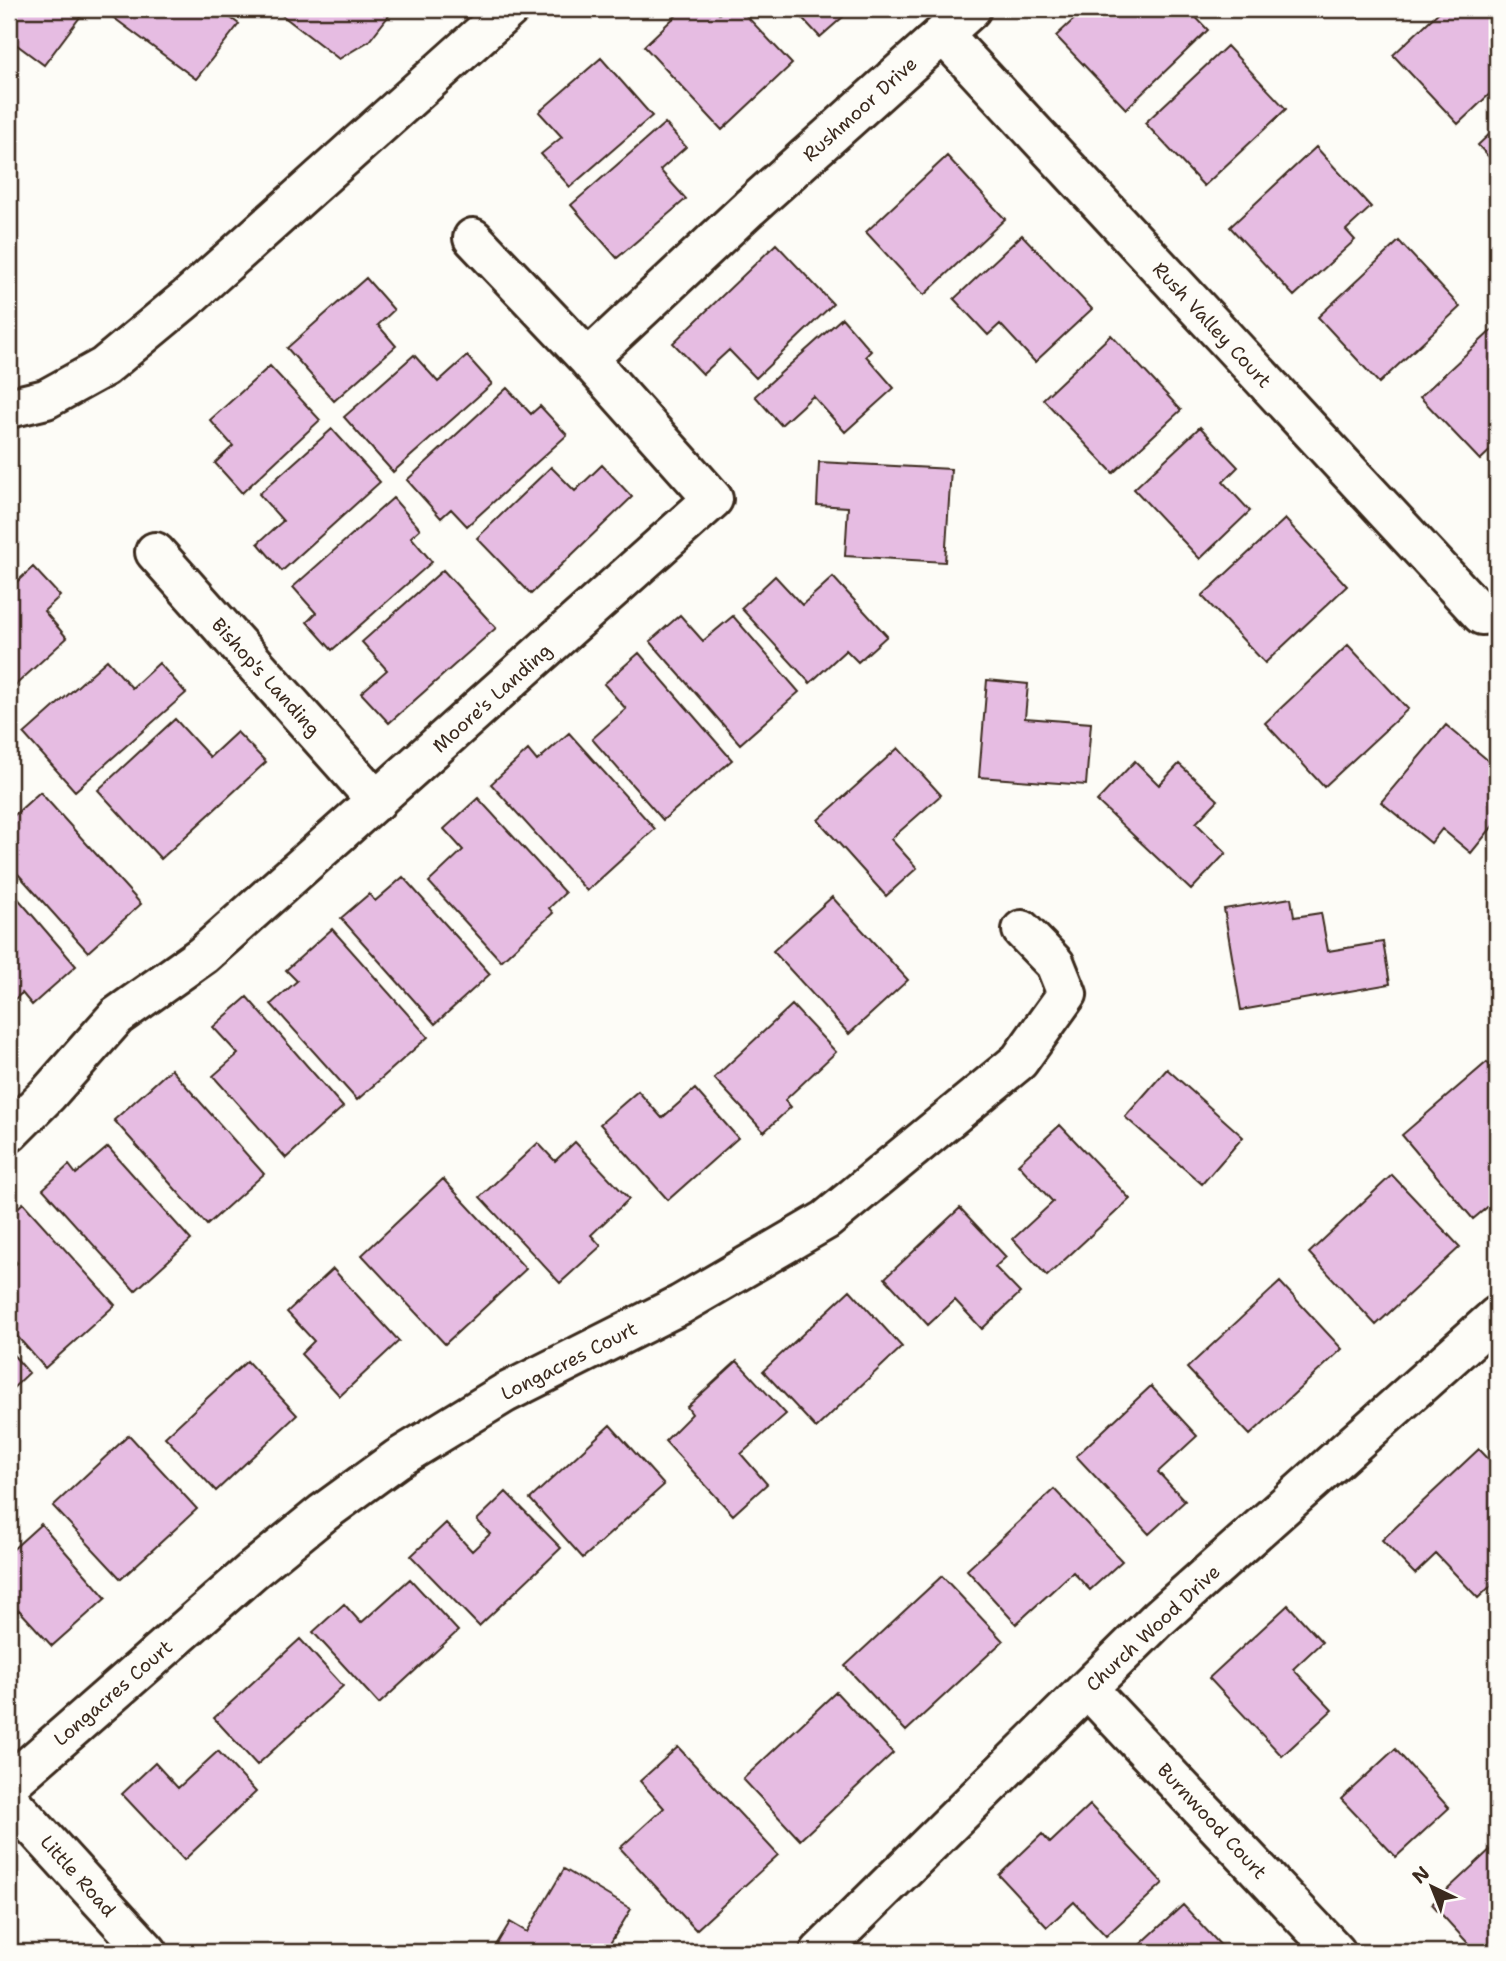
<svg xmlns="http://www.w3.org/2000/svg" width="1506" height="1961" font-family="'Shantell Sans',sans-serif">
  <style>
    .building { fill: #e6bce2; stroke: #3b2a1e; stroke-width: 2 }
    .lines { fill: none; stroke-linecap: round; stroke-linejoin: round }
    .minor-casing { stroke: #3b2a1e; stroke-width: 44 }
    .minor { stroke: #fdfcf7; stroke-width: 38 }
    .labels { text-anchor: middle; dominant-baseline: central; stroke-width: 6; stroke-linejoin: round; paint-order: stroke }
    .street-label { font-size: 19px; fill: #3b2a1e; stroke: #fdfcf7 }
  </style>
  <rect width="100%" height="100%" fill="#fdfcf7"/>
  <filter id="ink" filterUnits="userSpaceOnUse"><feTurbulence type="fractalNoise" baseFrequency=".0143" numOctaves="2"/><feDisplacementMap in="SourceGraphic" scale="14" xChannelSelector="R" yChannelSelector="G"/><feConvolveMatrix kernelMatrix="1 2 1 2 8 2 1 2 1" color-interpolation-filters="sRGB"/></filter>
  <g filter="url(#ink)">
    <path class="building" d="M9 9H86L44 65 9 39Z
      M102 9H218L239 24 196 79Z
      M274 9H394L369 41 339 59Z
      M683 9H714L719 14 725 9H740L792 64 722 130 644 46Z
      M794 9H852L820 37Z
      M1085 9H1188L1208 30 1126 109 1056 36Z
      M1442 9H1497V87L1458 124 1393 55Z
      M1227 46 1286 109 1204 186 1145 123Z
      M601 58 652 116 570 187 541 154 562 137 539 112Z
      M665 123 686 147 660 170 686 199 617 258 571 205Z
      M1497 127V166L1478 145Z
      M1316 147 1371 207 1346 230 1355 240 1294 296 1230 227Z
      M947 156 1005 219 924 295 866 232Z
      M1022 235 1092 309 1035 362 1000 324 988 335 954 299Z
      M1399 241 1460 307 1379 383 1318 317Z
      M776 244 833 304 756 378 729 350 703 374 673 343Z
      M366 278 394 310 378 325 396 346 334 401 287 348Z
      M842 318 871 351 866 356 894 388 845 432 813 396 781 425 755 396Z
      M1492 330 1497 336V444L1480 460 1420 397Z
      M1111 335 1181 410 1113 473 1043 399Z
      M414 355 438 382 467 356 492 384 393 472 344 417Z
      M270 366 320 420 242 493 215 463 233 446 210 420Z
      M507 388 531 414 540 406 567 435 467 526 451 509 441 518 407 480Z
      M1200 427 1238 467 1223 482 1250 511 1200 559 1134 489Z
      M332 429 380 482 282 571 258 543 283 521 259 494Z
      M819 462 951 469 945 562 845 556 848 507 817 505Z
      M602 465 632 497 531 594 477 538 551 467 575 491Z
      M393 498 420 529 411 537 432 562 332 650 307 622 316 613 293 587Z
      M1285 519 1347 586 1265 663 1202 596Z
      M33 567 60 596 44 611 67 638 9 691V589Z
      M443 570 496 628 389 723 361 693 387 670 362 642Z
      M775 576 802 605 833 577 887 636 858 662 846 650 810 683 741 608Z
      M680 615 703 641 733 616 799 692 740 744 650 641Z
      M1348 645 1408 709 1324 787 1265 723Z
      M639 653 732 760 663 820 592 739 626 709 604 684Z
      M107 660 132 688 159 663 186 693 75 791 24 734Z
      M987 680 1028 684 1025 718 1091 723 1086 785 979 777Z
      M175 719 210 757 237 732 266 762 161 859 98 790Z
      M1446 725 1497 768V821L1471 853 1442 829 1431 843 1381 802Z
      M569 733 655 829 587 891 491 784 528 750 537 761Z
      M898 748 941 795 891 839 917 868 886 896 818 820Z
      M1135 761 1159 785 1179 764 1218 800 1196 823 1226 853 1191 890 1097 801Z
      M40 792 141 904 88 952 9 864V820Z
      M478 798 565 893 549 908 553 913 501 961 429 882 463 850 444 829Z
      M403 877 490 974 435 1024 341 918 369 894 375 901Z
      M9 888 76 966 32 1005 22 993 9 1004Z
      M832 897 908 980 849 1034 773 951Z
      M1291 898 1294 917 1321 913 1328 951 1383 942 1390 984 1241 1010 1224 909Z
      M332 929 428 1037 357 1100 271 1004 297 981 286 970Z
      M247 997 343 1107 286 1158 213 1076 238 1054 213 1027Z
      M792 1005 836 1052 785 1100 791 1107 764 1132 714 1078Z
      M1487 1062 1497 1074V1199L1473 1219 1402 1135Z
      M171 1069 264 1174 207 1225 114 1120Z
      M1167 1069 1243 1137 1202 1184 1125 1117Z
      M695 1089 738 1138 668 1200 600 1124 638 1091 662 1118Z
      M1060 1125 1130 1199 1047 1276 1013 1239 1053 1202 1018 1164Z
      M575 1142 629 1199 591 1235 601 1246 560 1283 480 1197 538 1143 555 1161Z
      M108 1147 191 1240 135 1291 43 1189 69 1165 76 1174Z
      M1392 1175 1460 1247 1376 1325 1309 1253Z
      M443 1179 526 1269 445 1344 362 1255Z
      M23 1203 115 1305 45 1368 9 1327V1271L17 1263 9 1253V1216Z
      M960 1208 1006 1257 995 1267 1020 1293 982 1329 955 1300 928 1325 885 1278Z
      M333 1269 399 1341 340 1396 301 1354 314 1341 287 1312Z
      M1280 1282 1342 1349 1250 1435 1187 1368Z
      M850 1290 902 1347 816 1428 763 1371Z
      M9 1350 29 1373 9 1392Z
      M247 1361 297 1415 216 1491 165 1437Z
      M737 1361 786 1414 741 1454 767 1484 733 1515 665 1441 692 1414 687 1407Z
      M1151 1386 1197 1436 1158 1472 1185 1501 1149 1534 1076 1456Z
      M610 1425 664 1485 583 1558 530 1499Z
      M129 1435 197 1509 121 1579 53 1506Z
      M1479 1449 1497 1468V1580L1478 1598 1436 1554 1415 1574 1382 1540Z
      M1054 1489 1122 1561 1090 1590 1073 1572 1016 1624 967 1570Z
      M506 1492 561 1548 479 1626 411 1556 446 1523 472 1551 490 1534 477 1520Z
      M41 1524 106 1598 52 1646 19 1610 9 1619V1553Z
      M942 1576 1003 1641 906 1731 845 1666Z
      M410 1579 458 1631 379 1704 313 1632 344 1604 361 1623Z
      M1288 1605 1322 1642 1293 1669 1332 1710 1282 1756 1209 1678Z
      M300 1639 343 1686 257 1765 214 1718Z
      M836 1692 893 1753 800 1840 743 1779Z
      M678 1747 778 1855 696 1930 620 1848 664 1808 640 1781Z
      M1395 1749 1449 1808 1396 1857 1341 1799Z
      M218 1751 256 1792 184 1860 122 1794 155 1763 178 1788Z
      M1090 1805 1163 1883 1106 1936 1074 1902 1047 1927 999 1875 1042 1834 1050 1843Z
      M1494 1846 1497 1850V1952H1476L1432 1904Z
      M564 1869 631 1909 605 1952H492L510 1922 527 1932Z
      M1183 1905 1227 1952H1132Z"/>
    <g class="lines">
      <g class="minor-casing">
        <path id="minor" d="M943 34 1482 615
          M588 359 749 208 971 9
          M9 408 46 399 104 367 186 299 509 9
          M155 552 377 801
          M9 1133 48 1094 117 1016 203 955 713 499 588 359 473 238
          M1088 1689 1336 1952
          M9 1784 252 1571 323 1513 397 1459 505 1393 680 1305 826 1220 1019 1061 1067 994 1055 964 1022 930
          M9 1800 148 1952
          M820 1952 1159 1618 1497 1316"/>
      </g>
      <use href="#minor" class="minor"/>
    </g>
  </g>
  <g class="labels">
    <g class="street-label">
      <text transform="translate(860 109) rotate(-42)">Rushmoor Drive</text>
      <text transform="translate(1212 325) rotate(47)">Rush Valley Court</text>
      <text transform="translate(266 677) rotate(48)">Bishop's Landing</text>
      <text transform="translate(492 698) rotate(-42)">Moore's Landing</text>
      <text transform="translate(569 1361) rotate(-27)">Longacres Court</text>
      <text transform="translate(1153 1628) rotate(-43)">Church Wood Drive</text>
      <text transform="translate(113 1693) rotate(-41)">Longacres Court</text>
      <text transform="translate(1212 1821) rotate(47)">Burnwood Court</text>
      <text transform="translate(78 1876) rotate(48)">Little Road</text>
    </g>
  </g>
  <rect width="1506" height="1961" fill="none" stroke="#fdfcf7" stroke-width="35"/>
  <rect x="18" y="18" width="1471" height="1926" fill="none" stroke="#3b2a1e" stroke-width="2.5" filter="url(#ink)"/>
  <g transform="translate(1432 1887) rotate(317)" stroke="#fdfcf7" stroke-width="5" paint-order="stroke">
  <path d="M0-5L12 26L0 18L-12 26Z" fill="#3b2a1e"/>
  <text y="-10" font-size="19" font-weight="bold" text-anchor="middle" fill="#3b2a1e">N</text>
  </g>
</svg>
